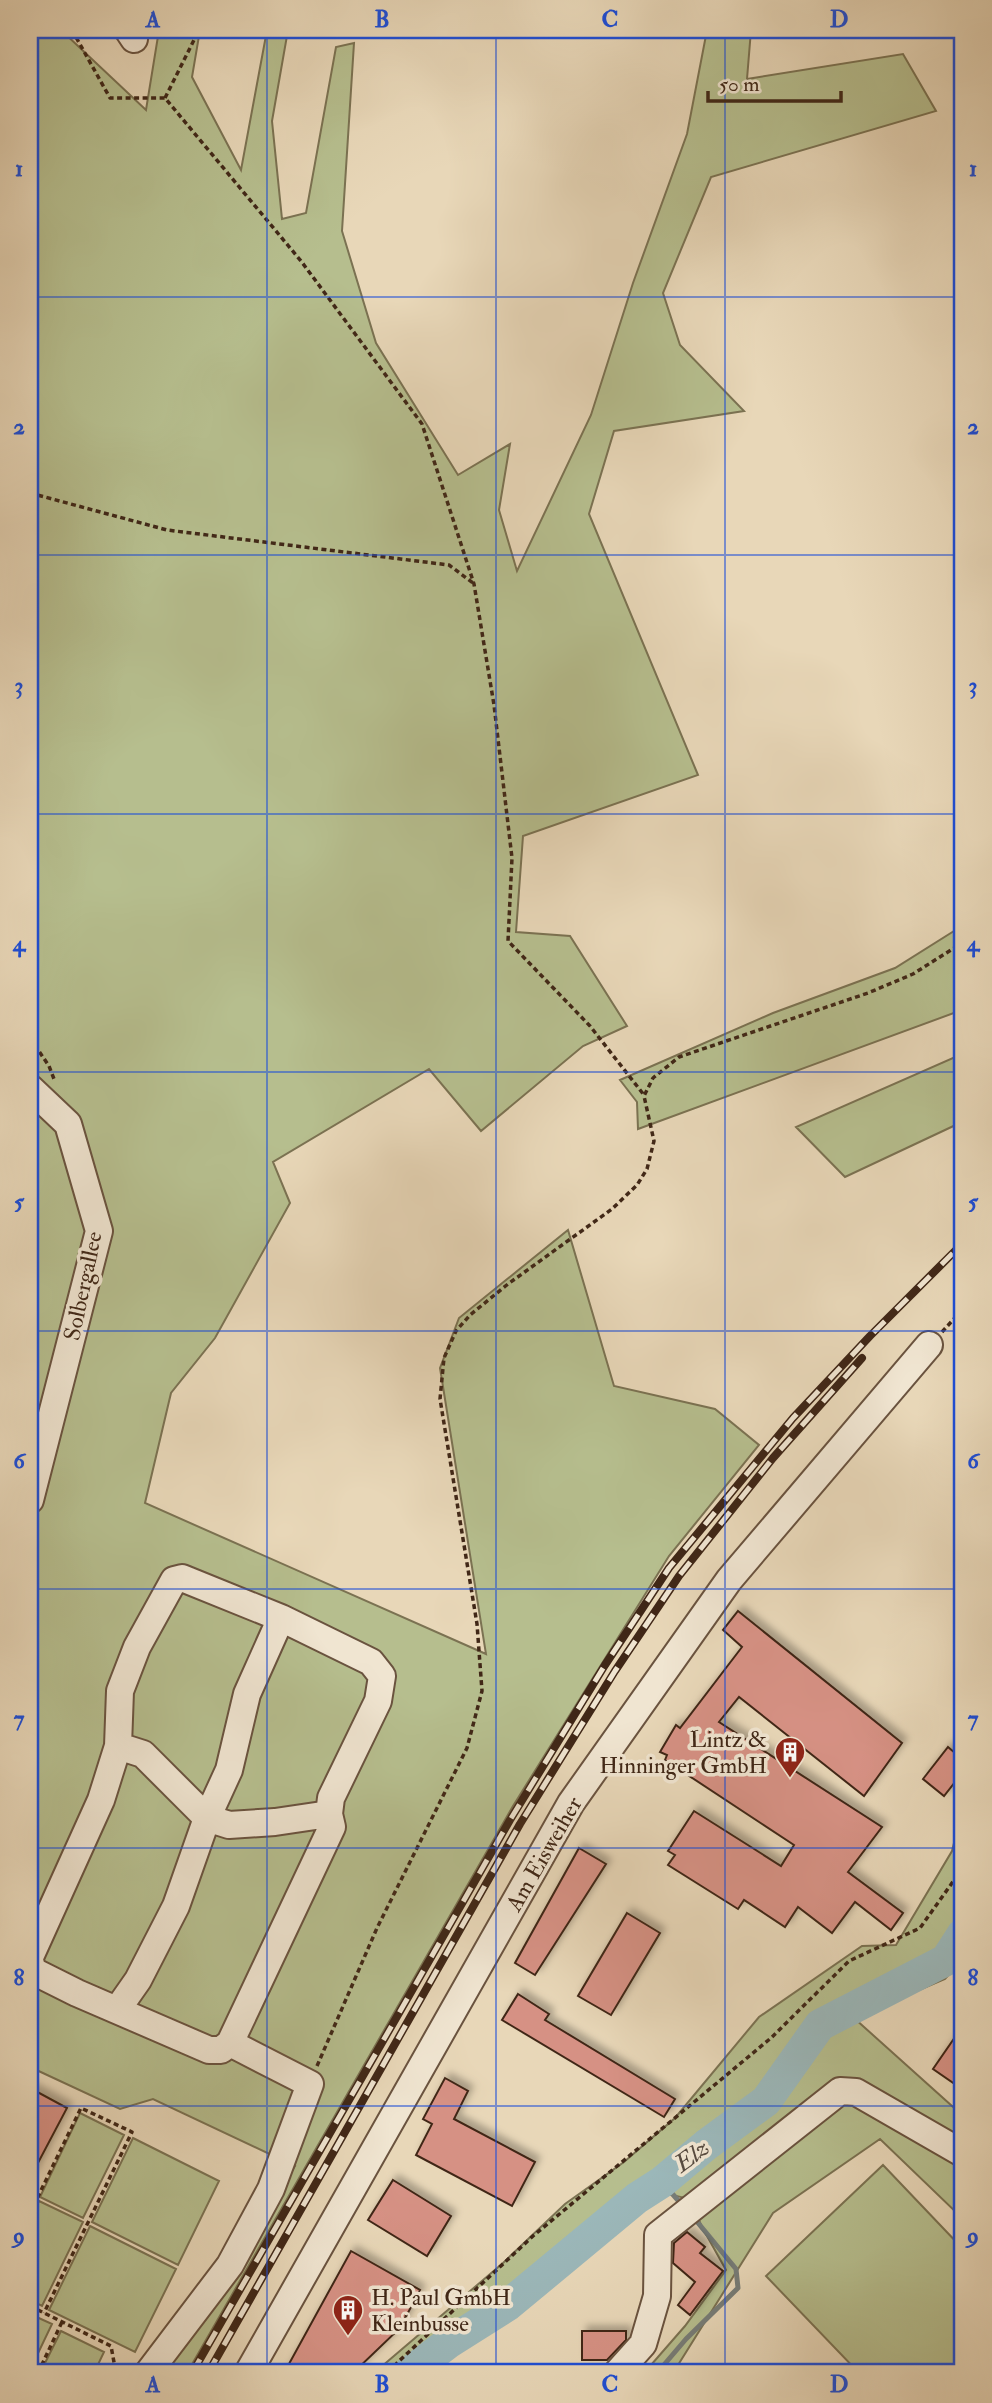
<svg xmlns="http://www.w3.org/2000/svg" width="992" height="2403" font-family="'IM FELL Double Pica',serif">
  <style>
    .green { fill: #b6be8e; stroke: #7b7252; stroke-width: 2 }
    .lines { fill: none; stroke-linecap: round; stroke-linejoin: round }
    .stream { stroke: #777d78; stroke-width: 5 }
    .river { stroke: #9bb7b9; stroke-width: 32 }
    .building { fill: #d69184; stroke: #402717; stroke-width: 2; filter: url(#shadow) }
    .minor-casing { stroke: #6a533f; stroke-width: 30 }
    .path { stroke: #402717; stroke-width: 3.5; stroke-dasharray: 5 3.5; stroke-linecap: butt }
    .minor { stroke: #f0e5d1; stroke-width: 26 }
    .rail-casing { stroke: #402717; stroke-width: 8 }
    .rail { stroke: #f0e5d1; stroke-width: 5; stroke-dasharray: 16; stroke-linecap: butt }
    .grid { fill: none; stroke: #1d4ed8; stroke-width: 2; stroke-opacity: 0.55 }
    .labels { text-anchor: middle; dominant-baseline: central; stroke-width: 7; stroke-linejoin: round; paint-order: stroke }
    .street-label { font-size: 23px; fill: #402717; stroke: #f0e5d1 }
    .poi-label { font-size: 23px; fill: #402717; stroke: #f0e5d1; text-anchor: end }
    .water-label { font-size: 24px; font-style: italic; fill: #574b40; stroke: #f0e5d1 }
    .neatline { fill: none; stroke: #1d4ed8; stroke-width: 2.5 }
    .grid-label { font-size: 23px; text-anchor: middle; font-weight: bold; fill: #1d4ed8 }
  </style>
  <defs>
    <filter id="shadow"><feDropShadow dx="5" dy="-5" stdDeviation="3.5" flood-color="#0004"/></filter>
  </defs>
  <rect width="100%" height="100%" fill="#e8d7b8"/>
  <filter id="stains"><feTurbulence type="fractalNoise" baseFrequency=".00286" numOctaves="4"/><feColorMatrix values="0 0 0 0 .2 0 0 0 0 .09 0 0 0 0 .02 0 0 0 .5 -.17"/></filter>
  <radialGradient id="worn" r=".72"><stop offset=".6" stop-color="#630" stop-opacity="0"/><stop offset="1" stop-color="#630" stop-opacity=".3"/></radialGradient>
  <path class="green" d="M30 30H61L146 110 159 30H200L192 77 241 170 267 30H288L272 121 282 219 306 213 336 47 354 43 342 231 376 343 458 475 510 444 499 510 517 571 591 415 633 283 687 134 707 30H751L747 79 903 54 936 111 711 177 663 293 680 345 744 411 614 431 589 514 698 775 523 836 516 932 570 936 627 1026 583 1046 481 1131 429 1069 273 1162 290 1203 215 1338 171 1393 145 1503 486 1654 440 1368 459 1318 568 1230 614 1386 715 1409 759 1445 669 1556 513 1806 187 2373H153L231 2271 295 2166 153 2099 120 2109 30 2067Z
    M962 926V1010L638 1129 637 1102 620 1080 773 1013 895 968Z
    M962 1054V1122L845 1177 796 1127Z
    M962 1811V1960L945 1979 854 2018 962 2115V2218L880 2139 773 2213 673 2373H644L685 2326 726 2270 702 2227 690 2199 663 2193 419 2373H374L503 2263 565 2204 624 2162 675 2118 759 2017 862 1946 896 1945 952 1851Z
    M80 2113 124 2135 83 2218 40 2197Z
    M133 2138 219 2181 178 2265 92 2222Z
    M883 2165 962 2248V2373H859L766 2276Z
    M39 2201 83 2222 42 2306 30 2300V2221Z
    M90 2226 176 2269 135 2352 49 2310Z
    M30 2314 52 2324 30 2370Z
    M61 2331 104 2352 94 2373H40Z"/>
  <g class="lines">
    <path class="stream" d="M662 2182 683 2206
      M657 2373 686 2339 738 2288 736 2269 694 2218"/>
    <path class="river" d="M409 2373 448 2343 508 2305 637 2198 662 2182 706 2145 766 2101 820 2025 946 1960 962 1935"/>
  </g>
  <path class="building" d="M738 1611 902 1743 864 1796 739 1697 719 1722 882 1827 848 1872 903 1913 891 1930 855 1902 832 1933 798 1907 785 1927 744 1900 738 1909 668 1865 675 1855 668 1851 694 1811 781 1866 794 1845 665 1760 667 1755 660 1752 676 1725 680 1728 742 1647 723 1630Z
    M948 1747 962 1759V1773L944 1796 923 1779Z
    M579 1848 606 1864 535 1975 515 1963Z
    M627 1913 660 1933 611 2015 578 1996Z
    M518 1994 549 2014 545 2020 675 2099 664 2117 502 2020Z
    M962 2027V2089L933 2069Z
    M445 2078 468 2091 454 2119 535 2162 512 2206 416 2155 432 2124 423 2119Z
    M30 2088 67 2108 30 2178Z
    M393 2180 451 2216 427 2256 368 2220Z
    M687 2232 705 2247 700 2253 723 2271 690 2315 678 2305 695 2282 673 2263 674 2243Z
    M351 2251 420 2290 400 2328 353 2373H284Z
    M582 2331H626V2340L607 2360H582Z"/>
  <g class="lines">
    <g class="minor-casing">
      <path id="minor" d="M128 30 134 39
        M30 1088 68 1124 99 1231 30 1500
        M30 1957 101 1800 118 1746 120 1691 137 1647 174 1580 182 1578 281 1618 371 1662 382 1676 378 1701 331 1798 329 1814 275 1822 229 1825 207 1818 143 1754 118 1746
        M30 1961 33 1971 77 1993 209 2050H221L230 2043 310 2084 271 2189 230 2265 148 2373
        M117 2010 138 1980 176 1906 207 1818 229 1770 247 1694 281 1618
        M230 2043 332 1827 329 1814
        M248 2373 571 1803 729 1580 929 1345
        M617 2373 643 2344 657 2296 658 2235 840 2091 856 2092 962 2153"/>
    </g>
    <path class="path" d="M72 30 110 98H165L301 261 422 424 474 584 494 705 512 858 508 941 590 1026 644 1095
      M165 98 199 30
      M30 493 167 530 449 565 473 583
      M30 1038 49 1066 54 1079
      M942 1332 962 1310
      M317 2066 377 1928 467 1748 482 1691 477 1624 440 1399 444 1358 456 1331 470 1315 508 1284 612 1209 637 1185 647 1169 654 1141 644 1096 653 1078 679 1057 868 993 913 974 962 943
      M30 2213 81 2108 132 2132 44 2313
      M30 2306 111 2346 116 2373
      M38 2373 62 2322
      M389 2373 397 2363 533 2236 771 2038 849 1961 920 1928 962 1869"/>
    <use href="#minor" class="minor"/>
    <g class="rail-casing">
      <path id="rail" d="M192 2373 510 1820 605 1665 669 1568 793 1418 870 1336 962 1244
        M208 2373 520 1824 615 1671 679 1576 773 1458 862 1358"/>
    </g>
    <use href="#rail" class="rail"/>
  </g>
  <path class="grid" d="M267 30V2373M496 30V2373M725 30V2373M30 297H962M30 555H962M30 814H962M30 1072H962M30 1331H962M30 1589H962M30 1848H962M30 2106H962"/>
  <defs>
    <g id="building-pin" transform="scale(1.575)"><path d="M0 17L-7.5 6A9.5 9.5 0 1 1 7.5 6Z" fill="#8f2418" stroke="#f0e5d1"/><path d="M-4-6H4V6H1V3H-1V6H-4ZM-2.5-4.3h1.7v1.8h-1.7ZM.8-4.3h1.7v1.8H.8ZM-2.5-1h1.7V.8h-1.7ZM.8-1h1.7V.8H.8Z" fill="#fff"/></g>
  </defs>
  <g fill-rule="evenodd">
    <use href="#building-pin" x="790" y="1752"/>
    <use href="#building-pin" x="348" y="2310"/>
  </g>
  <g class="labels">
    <g class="street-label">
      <text transform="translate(83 1286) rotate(-78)">Solbergallee</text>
      <text transform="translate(544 1854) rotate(-60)">Am Eisweiher</text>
    </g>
    <g class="poi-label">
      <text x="767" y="1739">Lintz &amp;<tspan x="767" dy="26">Hinninger GmbH</tspan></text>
      <text x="371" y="2297" text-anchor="start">H. Paul GmbH<tspan x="371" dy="26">Kleinbusse</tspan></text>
    </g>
    <g class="water-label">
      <text transform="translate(692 2156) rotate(-37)">Elz</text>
    </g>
  </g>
  <rect width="992" height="2403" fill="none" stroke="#e8d7b8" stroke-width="77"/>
  <path d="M708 91v10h133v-10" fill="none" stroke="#402717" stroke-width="3.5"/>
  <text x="719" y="91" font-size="21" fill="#402717" stroke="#f0e5d1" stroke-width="5" paint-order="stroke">50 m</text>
  <rect x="38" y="38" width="916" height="2326" class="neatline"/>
  <g class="grid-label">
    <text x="153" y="27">A</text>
    <text x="382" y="27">B</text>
    <text x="610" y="27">C</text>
    <text x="839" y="27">D</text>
    <text x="19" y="176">1</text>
    <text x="973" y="176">1</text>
    <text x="19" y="434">2</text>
    <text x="973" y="434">2</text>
    <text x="19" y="693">3</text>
    <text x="973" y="693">3</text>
    <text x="19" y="951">4</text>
    <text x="973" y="951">4</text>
    <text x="19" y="1209">5</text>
    <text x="973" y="1209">5</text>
    <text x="19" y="1468">6</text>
    <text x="973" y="1468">6</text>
    <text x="19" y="1726">7</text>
    <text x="973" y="1726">7</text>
    <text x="19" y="1985">8</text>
    <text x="973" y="1985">8</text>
    <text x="19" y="2243">9</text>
    <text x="973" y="2243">9</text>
    <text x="153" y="2392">A</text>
    <text x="382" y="2392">B</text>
    <text x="610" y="2392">C</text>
    <text x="839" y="2392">D</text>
  </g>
  <rect width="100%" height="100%" filter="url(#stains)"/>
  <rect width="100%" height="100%" fill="url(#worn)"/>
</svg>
